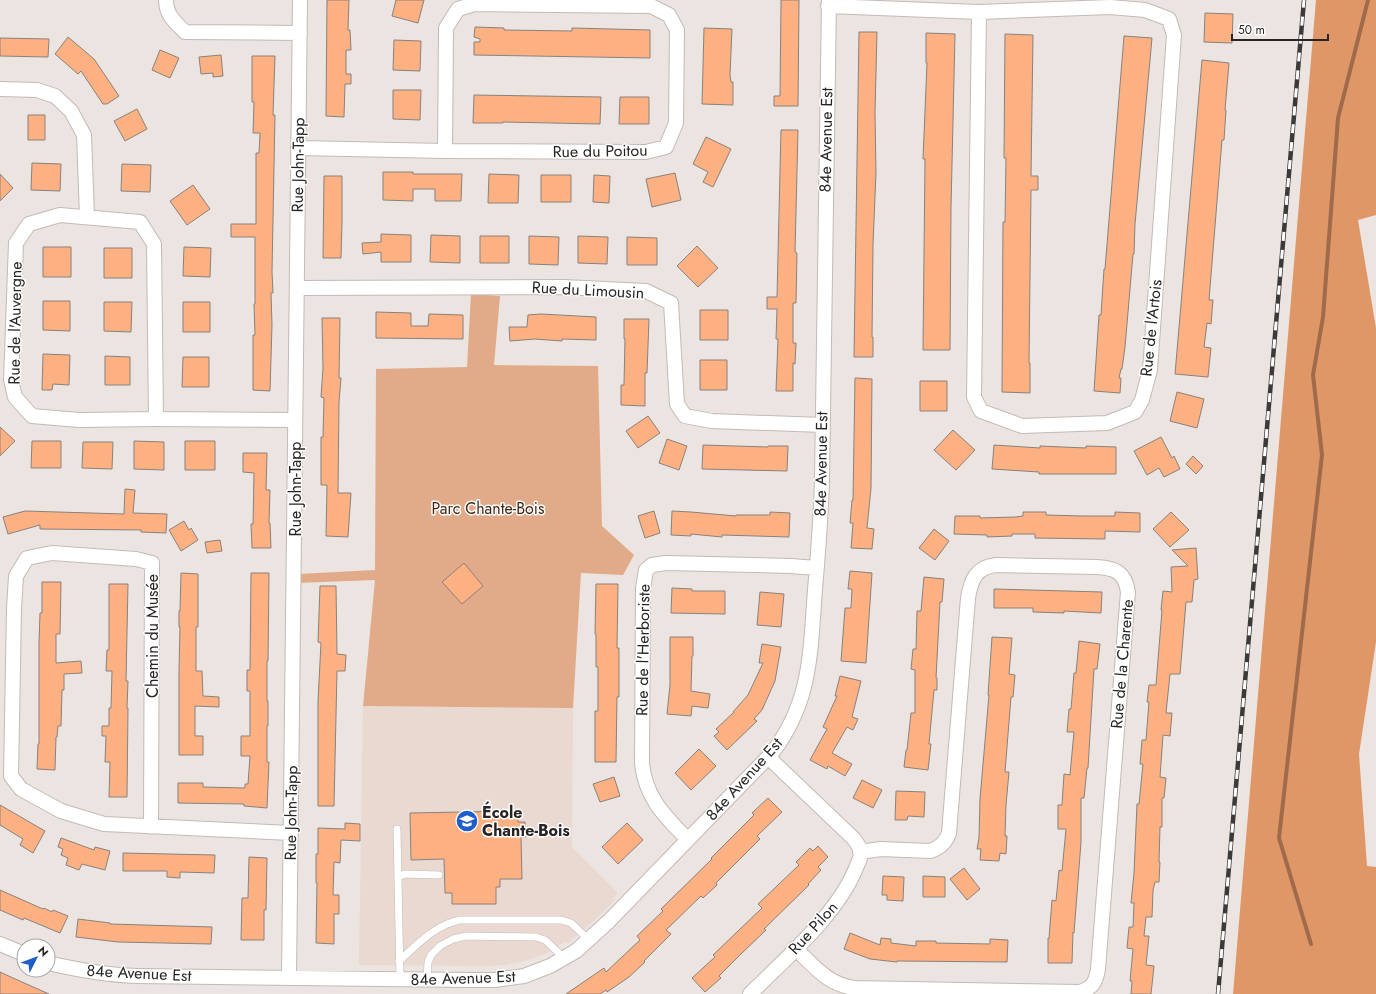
<svg xmlns="http://www.w3.org/2000/svg" width="1376" height="994" font-family="Jost,sans-serif">
  <style>
    .built { fill: #e9d9d0 }
    .green { fill: #e1aa88 }
    .forest { fill: #e09768 }
    .lines { fill: none; stroke-linecap: round; stroke-linejoin: round }
    .stream { stroke: #9f6b4a; stroke-width: 4 }
    .building { fill: #fdb182; stroke: #88817d }
    .service-casing { stroke: #c2bab6; stroke-width: 8 }
    .minor-casing { stroke: #c2bab6; stroke-width: 16 }
    .service { stroke: #fff; stroke-width: 7 }
    .minor { stroke: #fff; stroke-width: 14 }
    .rail-casing { stroke: #3d3938; stroke-width: 4.5 }
    .rail { stroke: #fff; stroke-width: 3; stroke-dasharray: 9; stroke-linecap: butt }
    .labels { text-anchor: middle; dominant-baseline: central; stroke-width: 3; stroke-linejoin: round; paint-order: stroke }
    .street-label { font-size: 16px; fill: #272423; stroke: #fff }
    .park-label { font-size: 16px; fill: #442612; stroke: #fff }
    .poi-label { font-size: 16px; font-weight: bold; fill: #272423; stroke: #fff; text-anchor: start }
  </style>
  <rect width="100%" height="100%" fill="#ece4e0"/>
  <path class="built" d="M363 706 573 708 572 847 618 893 613 898 614 901 598 917 568 943 564 942 547 953 525 961 506 965 487 966 359 965Z"/>
  <path class="green" d="M471 294 500 296 494 365 598 366 602 526 634 555 623 575 581 573 573 708 363 706 375 580 296 583 298 574 375 570 376 369 467 367Z"/>
  <path class="forest" d="M1316 0H1376V215L1358 220 1376 328V642L1359 754 1367 866 1376 867V994H1233Z"/>
  <g class="lines">
    <path class="stream" d="M1311 944 1279 838 1322 455 1313 375 1323 317 1338 118 1368 0"/>
  </g>
  <path class="building" d="M327 0H349L348 30H350L351 50H346V74H351V84H345L344 117 326 116Z
    M396 0H424L418 23 392 16Z
    M781 0H799L798 106H774V96H780Z
    M1205 13 1233 14 1232 43 1204 42Z
    M475 27 504 28V30L572 31V28L650 30V58L474 55V42H480V39L474 37Z
    M704 28 732 29 730 75 731 82H733V105L702 104Z
    M859 32H877L875 113 876 173 873 244 872 337H873V357H854Z
    M926 33 955 34 951 207 950 350H923L925 159H923L927 63H926Z
    M1005 34 1033 35 1031 176H1038V190H1031L1029 363H1030V393L1002 392 1003 222H1005L1006 158H1004Z
    M1124 36 1152 38 1135 224 1134 254H1133L1125 347 1122 369H1121L1119 378H1121L1120 393 1094 391 1099 315H1101L1104 269H1105Z
    M68 37 94 59 119 96 107 104H103L81 71 78 74 55 54Z
    M0 38 49 39 48 57 0 56Z
    M394 40 421 41 420 71 393 70Z
    M160 50 179 58 170 78 152 70Z
    M221 55 223 76 213 77V73L201 74 199 57Z
    M252 56H275L273 115H275L272 272 273 293H271L272 325 270 391 253 390V335H255L254 304H255V237H231V224H256V153H259L260 133H253L254 102H252Z
    M1202 60 1229 63 1225 110H1226L1224 140H1222L1209 300H1213L1211 324 1207 323 1204 347 1211 348 1208 377 1175 374Z
    M393 90H421L420 120 393 119Z
    M474 95 601 97 600 124 503 122V123H473Z
    M620 97H649V124H619Z
    M137 109 147 129 125 141 114 121Z
    M28 115H45V140H28Z
    M781 130H798L795 252 797 253 796 303H793V343H796L795 364 793 363V391H776L778 339H776L777 309H767V297H777Z
    M706 137 731 149 713 187 703 182 708 172 693 164Z
    M32 163 61 164 60 191 31 190Z
    M122 164 151 165 150 192 121 191Z
    M383 172H413V174H462L461 201H435V189H413V201L383 200Z
    M675 173 681 200 652 207 646 179Z
    M0 174 13 188 0 201Z
    M489 174 519 175 518 203H488Z
    M541 175H571V202H541Z
    M594 175 610 176 609 203 593 202Z
    M324 176H342V223L341 258H323Z
    M193 185 210 209 187 225 170 201Z
    M381 234 411 235V262H381V252L363 254 362 243 381 242Z
    M431 235 460 236V263L430 262Z
    M480 236H509V263H480Z
    M529 236 559 237 558 265 529 264Z
    M578 236 608 237 607 264 578 263Z
    M627 237 657 238V265H627Z
    M697 246 718 268 698 287 677 266Z
    M43 247H71V277H43Z
    M184 247 211 248 210 277 183 276Z
    M104 248H132V278H104Z
    M43 301H70V331L43 330Z
    M104 302H132L131 332 104 331Z
    M183 302H210V332H183Z
    M700 310H728V340H700Z
    M376 312 411 313V326H428L429 314 463 315V339L376 338Z
    M541 314 596 317V340L562 339V341L535 339 510 341 509 327H527L528 315Z
    M322 318H340L339 378H341L339 402 338 493H351L348 537 326 536 327 485H321V437H323L324 398 321 397 323 368Z
    M624 319H649L647 373H645V406L621 405V385H624L625 339H624Z
    M43 354 70 355 69 385 53 384 52 390H42Z
    M105 356 130 357V385H105Z
    M183 357H209V387H182Z
    M700 360H727V390H700Z
    M855 378 872 379 871 488 867 528 874 529 872 549 851 548 853 523H850L852 500H853Z
    M920 381H947V411H920Z
    M1177 392 1204 399 1197 428 1170 421Z
    M648 416 660 433 638 448 626 431Z
    M0 427 15 441 0 456Z
    M953 430 975 450 956 470 934 450Z
    M1161 437 1172 458 1174 456 1180 469 1164 477 1159 468 1147 475 1134 451Z
    M667 439 687 446 679 470 659 463Z
    M32 441H61V468H31Z
    M134 441 164 442V470L134 469Z
    M185 441H215V470H185Z
    M83 442H113L112 469 82 468Z
    M703 445 768 447V446H788L787 471 702 469Z
    M994 445 1040 448V446L1086 448V446L1116 447V474H1039V472L992 469Z
    M243 453H267L266 490H270L269 523H270L271 548H252L251 524H253L254 473 243 472Z
    M1193 456 1203 466 1196 474 1186 464Z
    M125 489 135 490 133 513 167 514 166 533 141 532V530L40 529V525L8 534 3 517 25 511 124 514Z
    M654 511 660 533 645 538 638 516Z
    M672 511 691 512 736 516V515H770V512L790 513 789 537 722 535V537L691 534V536L671 535Z
    M1023 512H1046V515L1083 516H1115V512L1140 513V532L1105 531V539L1035 538V534H1012V536L987 537V535L954 534 955 516H980V518L1016 517 1023 516Z
    M1171 512 1189 530 1170 547 1153 529Z
    M184 521 189 530 191 528 198 540 181 551 169 530Z
    M934 529 949 541 935 560 919 548Z
    M220 540 222 551 207 553 205 542Z
    M1196 548 1198 579 1194 580 1192 602H1186L1180 674H1170L1166 713H1172L1170 736 1163 735 1160 777 1166 778 1164 798H1162V827H1160L1159 862H1160L1159 882H1155L1153 890 1152 917H1146L1144 936H1149L1146 965 1154 966 1151 994H1131L1132 981H1130L1133 949 1127 948 1129 927H1133L1134 903H1131L1134 873 1137 804H1139L1143 764H1140L1142 740H1146L1149 702H1147L1149 685H1156L1162 610H1161L1163 591 1172 592 1171 567 1188 566 1172 550Z
    M464 563 483 586 462 604 442 582Z
    M850 571 872 573 866 663 841 661 845 608H851L852 589H848Z
    M181 573 198 574V627H196V671H202L203 696 219 697V707L195 706V736H203V755H179V671L180 627H179V611H180Z
    M251 573H269L268 661H267V701H268V726H267V762H269L267 808 244 806V804L178 803V783H203V787L245 788V784H248L250 756H241V736H250V691H247V670H250Z
    M924 577 944 579 942 602H940L936 678H937V690H934L929 744H931L928 770 904 767 906 750H907L911 713H915V670L911 669 913 649H916L917 611H921Z
    M42 582H61L60 634H56V663L81 661 82 673 64 674V690H62L61 726H58L57 737H56L55 770 37 769 38 744H39V643L40 613H42Z
    M109 584H128L126 681H128L127 708H128L127 797H109L110 762H105L106 736H102V726H109V708H111L112 671H106L107 650H109Z
    M596 584H618L617 648H619V697H617L616 762H595V711H598V667H596V634H595Z
    M320 586H336L337 654 346 655 345 671H337L334 806H318V701L321 643 318 642Z
    M672 588 692 589V591H725V614L671 613Z
    M994 589 1102 592 1101 613 1064 611V613L1033 612V608H994Z
    M760 592 784 594 781 627 757 625Z
    M670 637H693V656H692L691 691 710 694 708 708 692 706 691 716 667 714 670 685Z
    M992 637 1012 638 1009 674 1015 675 1013 697H1011L1005 772H1009L1006 805 1005 836H1007L1006 854 1000 853 999 861 980 860 981 849H977L979 838 980 799 989 695H988Z
    M1079 641 1100 644 1097 669H1094L1088 768H1087L1084 798H1081V842L1074 933 1073 932 1072 963H1048V938H1049L1052 900 1056 901 1059 870 1062 871 1066 829H1058V805H1062L1064 774 1070 775 1074 732H1067L1069 709H1071L1074 673H1076Z
    M762 644 781 647 775 681 762 710 754 719 757 721 727 750 714 736 719 732 716 729 734 712H733L748 695 763 663H759Z
    M840 676 861 681 852 717 858 719 853 730 847 727 832 753 852 764 845 776 828 766 827 769 810 760 827 729 823 727 837 696H835Z
    M699 749 716 766 691 790 675 773Z
    M614 777 620 796 600 802 593 784Z
    M862 780 882 790 873 808 853 798Z
    M896 791 925 792 924 817 908 816 907 820H895Z
    M768 798 782 812 757 836 760 839 716 883 717 885 703 898 701 896 666 930 671 934 644 961 645 962 629 977 607 992 606 990 600 994H566L604 968 606 972 640 940 637 936 663 911 661 909 712 859 711 858 754 815 752 813Z
    M0 805 45 831 33 853 20 845 23 839 0 825Z
    M518 811V822H525L526 837H521L522 879H500V887H496V904H452V893H445L444 859 411 860 410 813Z
    M345 823 360 824V841L341 840 340 863 334 862 333 895H339V914H334V944L316 943 317 883H316V854H318V828L345 829Z
    M627 823 643 840 618 864 602 847Z
    M61 838 94 850 95 847 110 851 105 870 82 864 79 870 66 865 68 858 61 855 63 849 58 847Z
    M818 846 828 857 818 867 821 870 808 884 809 885 764 929 766 930 742 953 719 976 721 978 705 992 692 978 715 957 713 955 762 908 758 904 799 865 796 862 810 848 813 851Z
    M123 853 215 855 214 873 180 872V878L167 877V871H123Z
    M249 857 267 858 266 910H264V940H241L242 898H248Z
    M964 868 980 889 967 900 950 879Z
    M883 876 904 877 903 901 887 900V895H882Z
    M923 876 945 877V897H923Z
    M0 890 43 909 44 908 52 912 53 910 68 916 60 933 24 918 23 920 0 910Z
    M78 919 110 923V924L212 927 211 944 118 942 76 937Z
    M850 933 880 945 881 938 891 939V943L916 946V941H936V943L990 944V939L1008 940 1007 962 897 961V962L870 959 844 949Z
    M0 972 13 978 49 994H0Z"/>
  <g class="lines">
    <g class="service-casing">
      <path id="service" d="M397 829 400 979
        M398 877 405 874 439 875
        M399 961C418 944 435 925 460 920H561L571 923 589 940
        M427 980 428 962 431 955 440 946 453 939 466 936 536 937 545 940 564 958"/>
    </g>
    <g class="minor-casing">
      <path id="minor" d="M166 0C166 15 175 22 185 32L300 33
        M828 6 979 12 1110 7 1145 10 1169 19 1174 35 1150 370 1142 400 1135 412 1107 423 1022 426 981 411 974 397 979 12
        M0 89 37 90 55 96 71 111 84 135 87 217
        M298 148 445 151 646 152 666 147 676 123 677 30 669 15 651 6 474 4 458 9 446 28 445 151
        M297 288 564 287 646 291 671 303 677 404 685 416 712 421 822 425
        M156 419 154 244 140 222 60 215 29 224 16 243 11 380 15 397 32 416 79 420 156 419 295 420
        M151 827 152 563 136 559 52 553 27 558 16 576 14 609 11 776 21 789 61 811 104 824 270 832 291 833
        M688 840C665 816 646 799 642 764L643 588 646 570 652 565 666 563 791 566 816 568
        M0 944 24 954
        M795 948C814 966 827 984 854 988L1079 992C1092 989 1096 982 1098 969L1128 592C1125 572 1115 568 1097 567L996 565C976 567 971 580 968 598L949 833C946 842 940 848 930 851L881 849 860 852
        M48 963C78 970 107 975 137 976L467 980H495L524 976 550 966 576 951 609 921 772 753C812 701 810 652 815 590 818 554 821 517 822 480L829 0
        M289 977 300 0
        M750 994C786 958 837 915 856 868 858 863 861 858 861 853 860 847 857 843 854 839L768 757"/>
    </g>
    <use href="#service" class="service"/>
    <use href="#minor" class="minor"/>
    <g class="rail-casing">
      <path id="rail" d="M1218 994 1304 0"/>
    </g>
    <use href="#rail" class="rail"/>
  </g>
  <defs>
    <g id="school-disc" transform="scale(1.15)"><circle r="9.5" fill="#1e5eca" stroke="#fff"/><path d="M0-5L7-2L0 1L-7-2ZM-4 1L0 2.5L4 1V4Q0 6-4 4Z" fill="#fff"/></g>
  </defs>
  <g fill-rule="evenodd">
    <use href="#school-disc" x="467" y="821"/>
  </g>
  <g class="labels">
    <g class="street-label">
      <text transform="translate(826 140) rotate(-89)">84e Avenue Est</text>
      <text transform="translate(600 151) rotate(-1)">Rue du Poitou</text>
      <text transform="translate(298 165) rotate(-89)">Rue John-Tapp</text>
      <text transform="translate(588 290) rotate(3)">Rue du Limousin</text>
      <text transform="translate(15 323) rotate(-89)">Rue de l'Auvergne</text>
      <text transform="translate(1151 328) rotate(-84)">Rue de l'Artois</text>
      <text transform="translate(821 464) rotate(-89)">84e Avenue Est</text>
      <text transform="translate(295 489) rotate(-90)">Rue John-Tapp</text>
      <text transform="translate(152 636) rotate(-90)">Chemin du Musée</text>
      <text transform="translate(643 650) rotate(-89)">Rue de l'Herboriste</text>
      <text transform="translate(1122 664) rotate(-85)">Rue de la Charente</text>
      <text transform="translate(744 779) rotate(-48)">84e Avenue Est</text>
      <text transform="translate(291 813) rotate(-89)">Rue John-Tapp</text>
      <text transform="translate(813 928) rotate(-48)">Rue Pilon</text>
      <text transform="translate(139 973) rotate(3)">84e Avenue Est</text>
      <text transform="translate(463 978) rotate(-2)">84e Avenue Est</text>
    </g>
    <g class="park-label">
      <text x="488" y="508">Parc Chante-Bois</text>
    </g>
    <g class="poi-label">
      <text x="482" y="812">École<tspan x="482" dy="18">Chante-Bois</tspan></text>
    </g>
  </g>
  <g transform="translate(36 958) rotate(48)"><circle r="19" fill="#ffffff" stroke="#a9a7a7"/>
  <path d="M0-3L7 15L0 10L-7 15Z" fill="#1e5eca"/>
  <text y="-6" font-size="11" font-weight="bold" text-anchor="middle" fill="#272423">N</text>
  </g>
  <path d="M1232 34v6h96v-6" fill="none" stroke="#272423" stroke-width="2"/>
  <text x="1238" y="34" font-size="12" fill="#272423" stroke="#ffffff" stroke-width="3" paint-order="stroke">50 m</text>
</svg>
